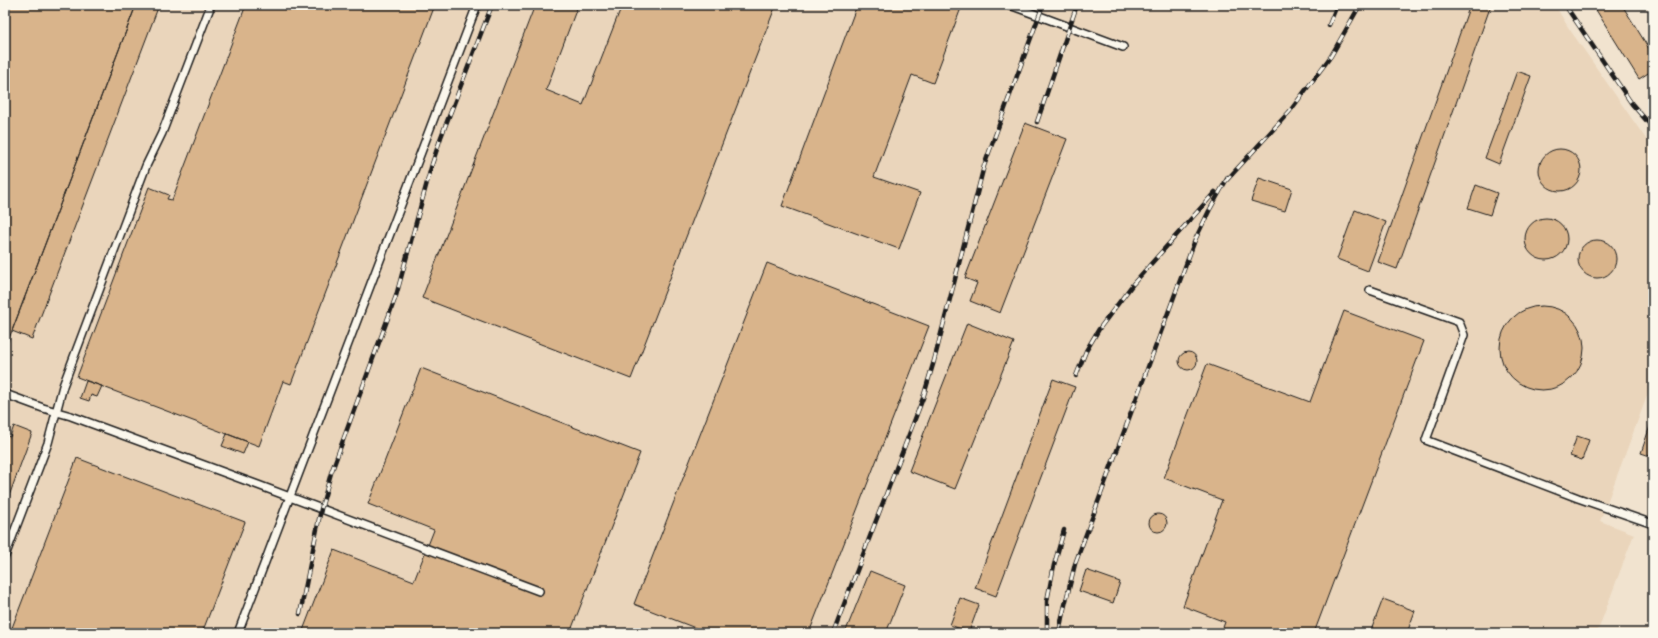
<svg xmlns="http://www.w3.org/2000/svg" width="1658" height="638" font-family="Pangolin,sans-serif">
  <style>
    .built { fill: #ead5bb }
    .building { fill: #d9b48b; stroke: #1c1c1c }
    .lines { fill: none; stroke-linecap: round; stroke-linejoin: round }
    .lane-casing { stroke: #1c1c1c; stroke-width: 10 }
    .lane { stroke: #fbf7ec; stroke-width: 7 }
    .rail-casing { stroke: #1c1c1c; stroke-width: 4.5 }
    .rail { stroke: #fbf7ec; stroke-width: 3; stroke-dasharray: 9; stroke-linecap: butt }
  </style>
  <rect width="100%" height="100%" fill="#f1e3cf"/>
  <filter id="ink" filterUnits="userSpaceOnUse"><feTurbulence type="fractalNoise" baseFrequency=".025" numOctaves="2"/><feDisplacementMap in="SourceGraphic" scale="8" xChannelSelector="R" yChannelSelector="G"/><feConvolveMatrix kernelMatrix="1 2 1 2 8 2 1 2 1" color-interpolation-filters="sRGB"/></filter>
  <g filter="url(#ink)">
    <path class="built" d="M5 5H1555L1568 27 1653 149V380L1600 521 1634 534 1597 633H5Z"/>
    <path class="building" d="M5 5H136L5 349Z
      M136 5H159L32 339 12 331Z
      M246 5H435L291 384 283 381 259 446 77 377 149 187 169 195 167 199 172 200Z
      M535 5H578L546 90 583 105 622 5H776L631 379 422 298Z
      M857 5H951L961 8 933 83 912 75 874 177 920 193 899 249 782 206Z
      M1470 5H1491L1397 269 1378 262Z
      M1593 5H1622L1653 55V70L1639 79Z
      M1517 71 1531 76 1499 164 1485 158Z
      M1025 123 1067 139 1000 313 970 301 977 283 965 278Z
      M1539 170a21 21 0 1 1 42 0a21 21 0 1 1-42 0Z
      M1259 178 1292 189 1285 211 1251 201Z
      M1476 185 1497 193 1490 215 1468 208Z
      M1355 210 1386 222 1368 271 1337 259Z
      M1525 239a21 21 0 1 1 42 0a21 21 0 1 1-42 0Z
      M1578 259a19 19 0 1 1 38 0a19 19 0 1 1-38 0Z
      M767 263 929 326 809 633H708L634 604Z
      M1500 348a42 42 0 1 1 84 0a42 42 0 1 1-84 0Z
      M1344 311 1424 341 1314 633H1221L1225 622 1183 606 1222 500 1164 478 1207 364 1310 402Z
      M967 323 1014 342 955 489 909 471Z
      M1179 361a9 9 0 1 1 18 0a9 9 0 1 1-18 0Z
      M421 368 640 453 570 633H302L334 550 414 581 434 530 368 504Z
      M1053 379 1075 387 996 596 975 588Z
      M86 381 102 386 97 397 91 395 89 401 80 398Z
      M1653 417V457L1641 453Z
      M14 426 32 433 5 507V435L10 437Z
      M227 434 248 442 243 454 222 446Z
      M1577 436 1589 440 1582 460 1570 456Z
      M77 458 245 522 202 633H10Z
      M1149 523a9 9 0 1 1 18 0a9 9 0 1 1-18 0Z
      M1086 570 1120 582 1113 603 1079 591Z
      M870 571 905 585 886 633H845Z
      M960 598 979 605 969 632 950 625Z
      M1383 599 1415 611 1407 633H1370Z
      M1015 630 1025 633H1014Z"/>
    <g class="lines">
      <g class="lane-casing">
        <path id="lane" d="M1010 5 1123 47
          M1370 290 1459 322 1464 335 1426 440 1578 498 1653 524
          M5 394 43 408 71 416 258 485 539 591
          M5 556 48 443 63 386 146 166 162 133 211 5
          M238 633 477 5"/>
      </g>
      <use href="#lane" class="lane"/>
      <g class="rail-casing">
        <path id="rail" d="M1565 5 1632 104 1653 128
          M1329 25 1337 5
          M1037 122 1077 5
          M1225 182 1290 111 1331 56 1360 5
          M1076 376 1086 351 1099 329 1133 284 1215 192
          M300 614 321 509 331 473 396 296 432 164 441 137 492 5
          M833 633 923 398 934 361 984 166 1043 5
          M1047 633V601L1054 565 1064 530
          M1059 633 1062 617 1075 564 1195 240 1209 211 1228 177"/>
      </g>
      <use href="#rail" class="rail"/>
    </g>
  </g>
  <rect width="1658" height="638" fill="none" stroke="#fbf7ec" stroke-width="20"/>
  <rect x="10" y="10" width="1638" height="618" fill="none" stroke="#1c1c1c" stroke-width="1.5" filter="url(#ink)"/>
</svg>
